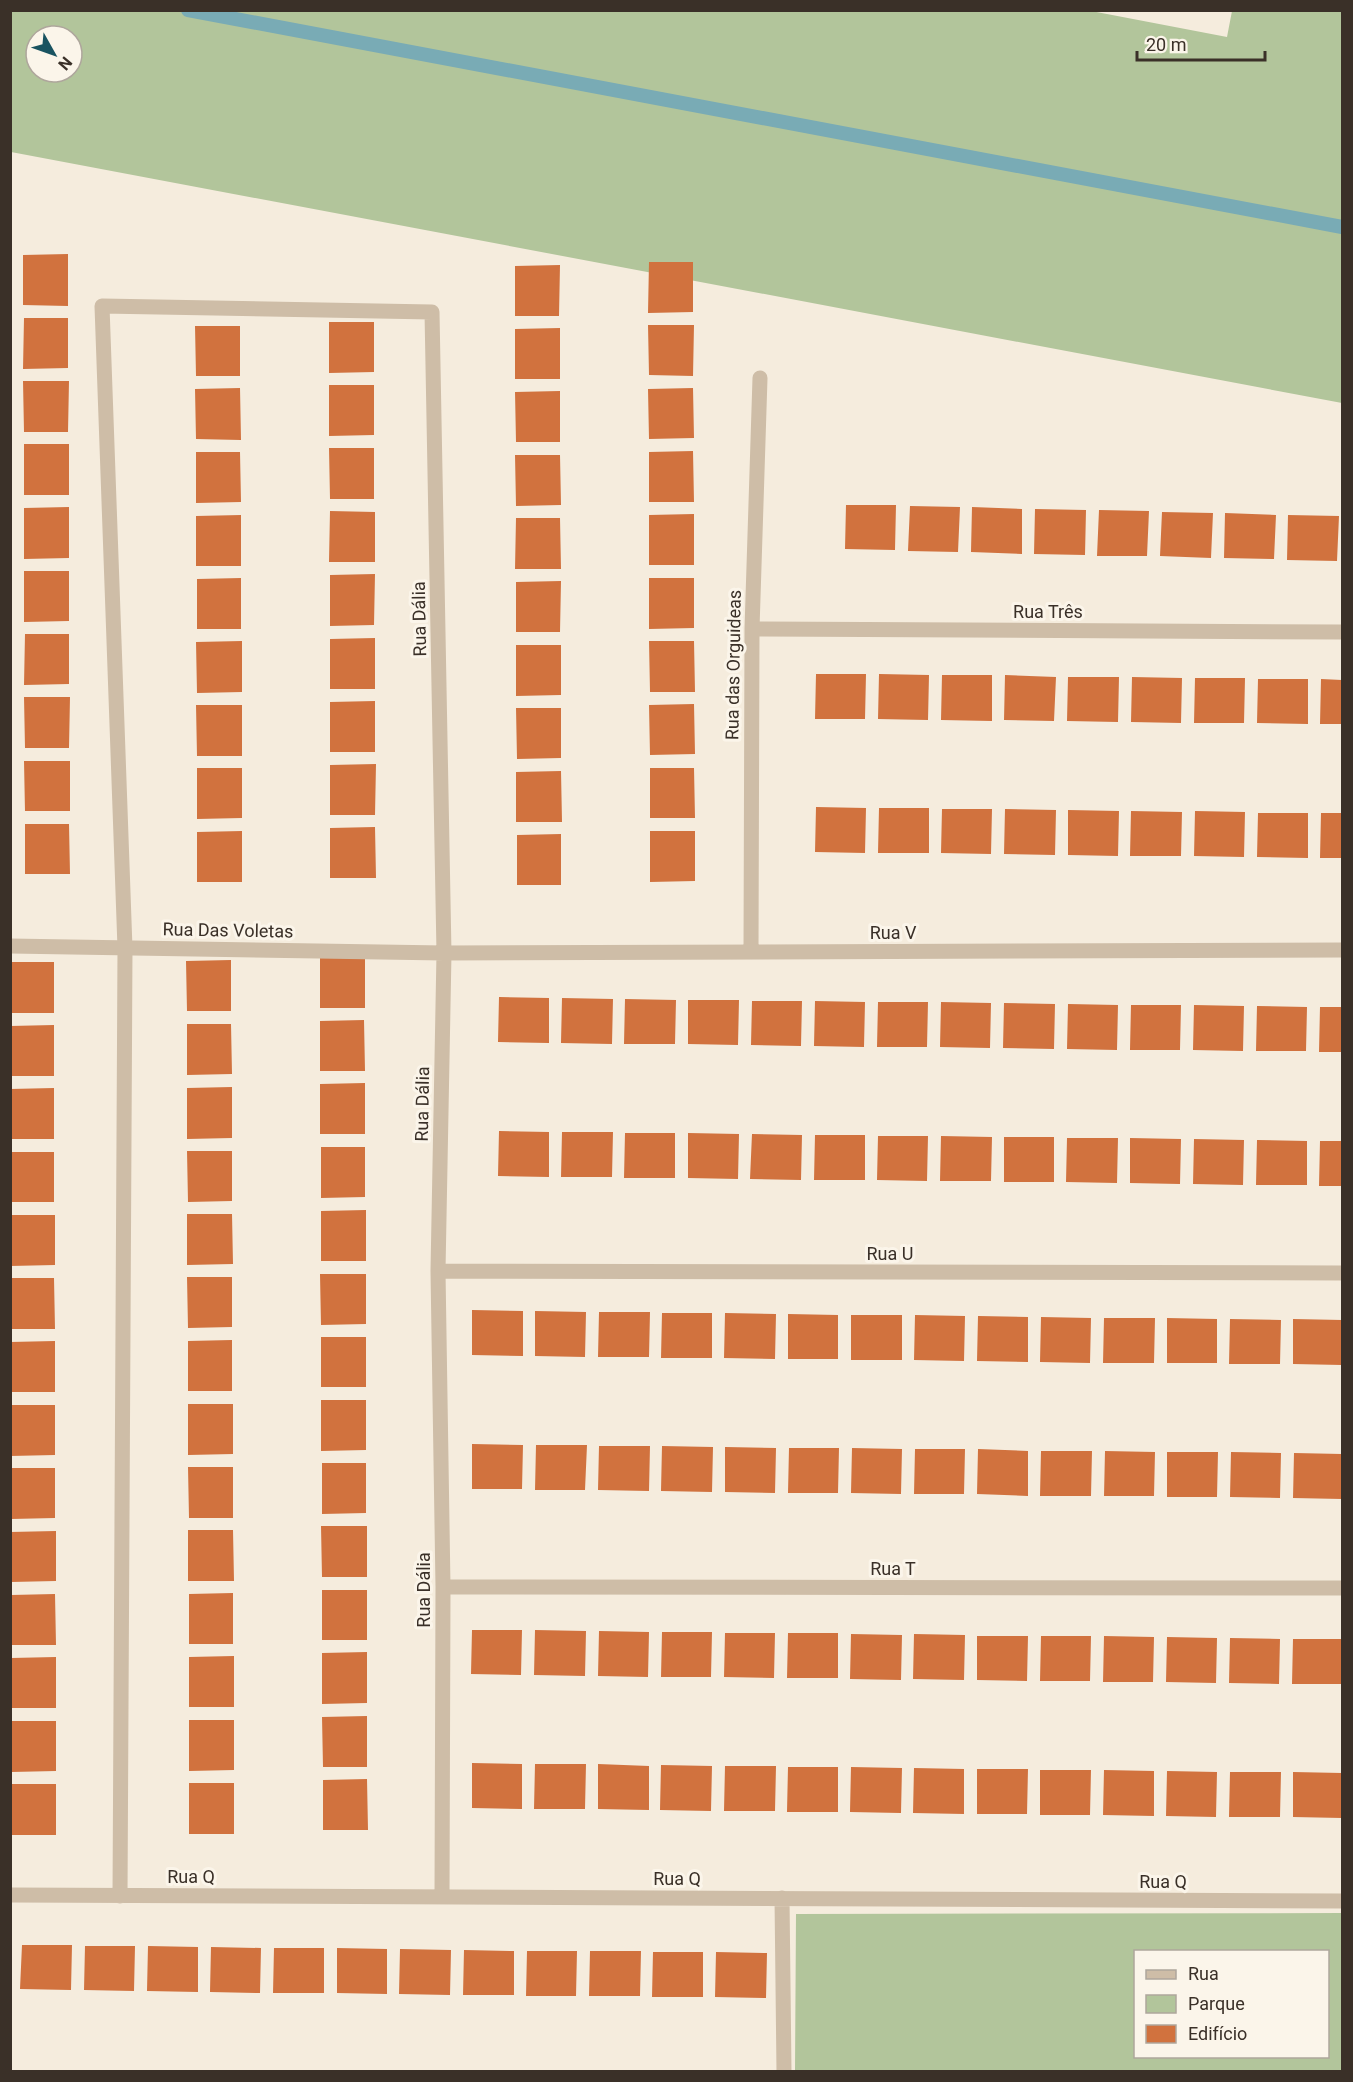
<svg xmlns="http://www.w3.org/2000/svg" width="1353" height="2082" font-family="Roboto,sans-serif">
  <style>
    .green { fill: #b2c59b; fill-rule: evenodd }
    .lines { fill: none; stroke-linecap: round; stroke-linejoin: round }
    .stream { stroke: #79abb5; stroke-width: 14 }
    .building { fill: #d1723e }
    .minor { stroke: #cebda7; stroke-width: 15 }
    .labels { text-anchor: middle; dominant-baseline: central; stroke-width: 6; stroke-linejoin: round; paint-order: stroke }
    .street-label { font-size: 18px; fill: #3a3028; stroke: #fbf5ea }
  </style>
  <rect width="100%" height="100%" fill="#f5ecdd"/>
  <path class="green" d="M1086 10 1227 37 1232 11H1342V403L11 152 10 11ZM36 36H72V72H36Z
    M1342 1913V2071H795L796 1914ZM1136 1952H1328V2056H1136Z"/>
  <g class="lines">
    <path class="stream" d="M188 10 1342 227"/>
  </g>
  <path class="building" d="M68 254V306L23 305V255Z
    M649 262H693V312L648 313Z
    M560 265 559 316H515V266Z
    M24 318H68V368L23 369Z
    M329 322H374V372L329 373Z
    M648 325H694L693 376 649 375Z
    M195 326H240V376H196Z
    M560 328V379H515V329Z
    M23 381H69L68 432H24Z
    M329 385H374V435L329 436Z
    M240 388 241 440 196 439 195 389Z
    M693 388 694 438 649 439 648 389Z
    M560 391V442H516L515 392Z
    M24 444H69V495H24Z
    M329 448H374V499H330Z
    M693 451 694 502H649V452Z
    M196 452H240L241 502 196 503Z
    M515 455H560L561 505 516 506Z
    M846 505H896L895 550 845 549Z
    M910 506 960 507 958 552 908 551Z
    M69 507V558L24 559V508Z
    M972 507 1022 509V554L971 552Z
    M1035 509 1086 510 1085 555 1034 554Z
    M1099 510 1149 511 1147 556H1097Z
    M330 511 375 512V562H329Z
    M1162 512 1213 513 1211 558 1160 556Z
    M1225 513 1276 515 1274 559 1224 558Z
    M694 514V565H649V515Z
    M241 515V566H196V516Z
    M1288 515 1339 516 1337 561 1287 560Z
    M516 518H560L561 569H515Z
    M24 571H69V621L24 622Z
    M375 574 374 625 330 626V575Z
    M241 578V629H197V579Z
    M649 578H694V628L649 629Z
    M561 581 560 632H516V582Z
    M25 634H69V684L24 685Z
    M375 638V689H330V639Z
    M242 641V692L197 693 196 642Z
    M649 641H694L695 692H650Z
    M516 645H561V695L516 696Z
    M816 674H866L865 719H815Z
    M879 674 929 675 928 720 878 719Z
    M942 675H992V721L941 720Z
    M1005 675 1056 677 1054 721 1004 720Z
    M1068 677H1119L1118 722 1067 721Z
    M1132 677 1182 678 1181 723 1131 722Z
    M1195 678H1245L1244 723H1194Z
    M1258 679H1308V724L1257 723Z
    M1321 679 1342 680V724H1320Z
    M24 697H70L69 748H25Z
    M375 701V752H330V702Z
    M694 704 695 754 650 755 649 705Z
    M196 705H242V756H197Z
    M516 708H561V758L517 759Z
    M24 761H70V811H25Z
    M376 764 375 815H330V765Z
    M197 768H242V818L197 819Z
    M650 768H694L695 818H650Z
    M561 771 562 822H516V772Z
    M816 807 866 808 865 853 815 852Z
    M879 808H929V853H878Z
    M942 809H992L991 854 941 853Z
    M1005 809 1056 810 1055 855 1004 854Z
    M1068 810 1119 811 1118 856 1068 855Z
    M1131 811 1182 812 1181 856H1130Z
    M1195 811 1245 812 1244 857 1194 856Z
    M1258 813H1308V858L1257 857Z
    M1321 813H1342V858H1320Z
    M25 824H69L70 874H25Z
    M375 827 376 878H330V828Z
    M242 831V882H197V832Z
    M650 831H695V881L650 882Z
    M561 834V885H517V835Z
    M320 957H365V1008H320Z
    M231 960V1011H187L186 961Z
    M10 962H54V1013H10Z
    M499 997 549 998V1043L498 1042Z
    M562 998 613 999 612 1044 561 1043Z
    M625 999 676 1000 675 1044H624Z
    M688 1000H739L738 1045 688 1044Z
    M752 1001H802L801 1046 751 1045Z
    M815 1001 865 1002 864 1047 814 1046Z
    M878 1002H928L927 1047H877Z
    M941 1002 991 1003 990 1048 940 1047Z
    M1004 1003 1055 1004 1054 1049 1003 1048Z
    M1068 1004 1118 1005 1117 1050 1067 1049Z
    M1131 1005H1181L1180 1050H1130Z
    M1194 1005 1244 1006 1243 1051 1193 1050Z
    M1257 1006 1307 1007 1306 1051H1256Z
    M1320 1007H1342V1052H1319Z
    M364 1020 365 1071H320V1021Z
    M187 1024H231L232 1074 187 1075Z
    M54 1025V1076H10V1026Z
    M365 1083V1134H320V1084Z
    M232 1087V1138L187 1139V1088Z
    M54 1088V1139H10V1089Z
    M499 1131 549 1132V1177L498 1176Z
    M562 1132H613L612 1177H561Z
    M625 1133H675V1178H624Z
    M688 1133 739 1134 738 1179 688 1178Z
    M752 1134 802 1135 801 1180 750 1179Z
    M815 1135H865V1180H814Z
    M878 1136H928L927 1181 877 1180Z
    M941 1136 992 1137 991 1181H940Z
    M1004 1137H1054V1182H1004Z
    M1067 1138H1118L1117 1183 1066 1182Z
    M1130 1138 1181 1139 1180 1184 1130 1183Z
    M1194 1139 1244 1140 1243 1185 1193 1184Z
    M1257 1140 1307 1141V1185H1256Z
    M1320 1141H1342V1186H1319Z
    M321 1147H365V1197L321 1198Z
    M187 1151H232V1201L188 1202Z
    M10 1152H54V1202H10Z
    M366 1210V1261H321V1211Z
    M187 1214H232L233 1264 187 1265Z
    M10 1215H55V1265L10 1266Z
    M320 1274H366V1324L321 1325Z
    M187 1277H232V1327L188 1328Z
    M10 1278H54L55 1329H10Z
    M472 1310 523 1311V1356L472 1355Z
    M535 1311 586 1312 585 1357 535 1356Z
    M599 1312H650L649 1357H598Z
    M662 1313H712V1358H661Z
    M725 1313 776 1314 775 1359 724 1358Z
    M788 1314 838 1315V1359H788Z
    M851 1315H902V1360H851Z
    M915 1315 965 1316 964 1361 914 1360Z
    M978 1316 1028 1317V1362L977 1361Z
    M1041 1317 1091 1318 1090 1363 1040 1362Z
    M1104 1318H1155L1154 1363H1103Z
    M1167 1318 1217 1319V1363H1167Z
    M1230 1319 1281 1320 1280 1364H1229Z
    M1293 1319 1342 1320V1365L1293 1364Z
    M321 1337H366V1387H321Z
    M232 1340V1391H188V1341Z
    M55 1341V1392H10V1342Z
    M321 1400H366V1450L321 1451Z
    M188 1404H233V1454L188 1455Z
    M10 1405H55V1455L10 1456Z
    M472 1444 523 1445 522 1489H472Z
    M536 1445H587L585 1490H535Z
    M599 1446H650L649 1491 598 1490Z
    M662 1446 713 1447 712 1492 661 1491Z
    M725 1447 776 1448 775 1493 725 1492Z
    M789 1448H839L838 1493H788Z
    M852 1448 902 1449 901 1494 851 1493Z
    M915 1449H965L964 1494H914Z
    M978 1449 1028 1451V1496L977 1494Z
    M1041 1451H1092L1091 1496H1040Z
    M1105 1451 1155 1452 1154 1496H1104Z
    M1167 1452H1218L1217 1497H1167Z
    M1231 1452 1281 1453 1280 1498 1230 1497Z
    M1294 1453 1342 1454V1499L1293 1498Z
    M322 1463H366V1513L322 1514Z
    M188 1467H233V1518H189Z
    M11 1468H55V1518L11 1519Z
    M321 1526H367V1577H322Z
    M188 1530H233L234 1581H188Z
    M56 1531V1581L11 1582 10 1532Z
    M322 1590H367V1640H322Z
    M233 1593V1644H189V1594Z
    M55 1594 56 1645H11V1595Z
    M472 1630H522L521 1675 471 1674Z
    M535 1630 586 1631 585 1676 534 1675Z
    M599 1631 649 1632 648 1677 598 1676Z
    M662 1632H712L711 1677H661Z
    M725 1633H775L774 1678 724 1677Z
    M788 1633H838V1678H787Z
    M851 1634 902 1635 901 1680 850 1679Z
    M914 1634 965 1635 964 1680 913 1679Z
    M977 1636H1028L1027 1681 977 1680Z
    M1041 1636H1091L1090 1681H1040Z
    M1104 1636 1154 1637 1153 1682H1103Z
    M1167 1637 1217 1638 1216 1683 1166 1682Z
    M1230 1638 1280 1639 1279 1684 1229 1683Z
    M1293 1639H1342V1684H1292Z
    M367 1652V1703L322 1704V1653Z
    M234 1656V1707H189V1657Z
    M56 1657V1708H11V1658Z
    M367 1716V1767H323L322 1717Z
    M189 1720H234V1770L189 1771Z
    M12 1721H56V1771L11 1772Z
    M472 1763 522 1764V1809L472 1808Z
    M535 1764H586L585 1809H534Z
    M598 1764 649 1766V1810L598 1809Z
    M661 1765 712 1766 711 1811 660 1810Z
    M725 1766H776L775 1811H724Z
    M788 1767H838V1812H787Z
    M851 1767 902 1768 901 1813 850 1812Z
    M914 1768 964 1769V1814L913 1813Z
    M977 1769H1028L1027 1814H977Z
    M1040 1770H1091L1090 1815H1040Z
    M1104 1770 1154 1771V1816L1103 1815Z
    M1167 1771 1217 1772 1216 1817 1166 1816Z
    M1230 1772H1281L1280 1817H1229Z
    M1293 1772 1342 1773V1818L1293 1817Z
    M367 1779 368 1830H323V1780Z
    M189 1783H234V1834H189Z
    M11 1784H56V1835H12Z
    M22 1945H72L71 1990 20 1989Z
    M85 1946H135L134 1991 84 1990Z
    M148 1946 198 1947V1992L147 1991Z
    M211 1947 261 1948 260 1993 210 1992Z
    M274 1948H324V1993H273Z
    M337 1948 387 1949V1994L337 1993Z
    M400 1949 451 1950 450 1995 399 1994Z
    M464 1950 514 1951V1995H463Z
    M527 1951H577L576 1996H526Z
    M590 1951H641L640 1996H589Z
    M653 1952H703V1997H652Z
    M716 1952 767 1953 766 1998 715 1997Z"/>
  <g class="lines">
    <path class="minor" d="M752 629 1342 632
      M10 946 444 953 1342 950
      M751 952 752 629 760 378
      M438 1271 1342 1273
      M443 1587 1342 1588
      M10 1895 1342 1901
      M120 1896 125 948 102 306 432 312 444 953 438 1271 443 1587 442 1897
      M782 1898 784 2072"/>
  </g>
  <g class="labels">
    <g class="street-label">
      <text x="1048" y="611">Rua Três</text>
      <text transform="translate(419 619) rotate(-91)">Rua Dália</text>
      <text transform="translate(733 665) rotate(-89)">Rua das Orguideas</text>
      <text transform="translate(228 930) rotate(1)">Rua Das Voletas</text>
      <text x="893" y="932">Rua V</text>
      <text transform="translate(422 1104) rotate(-89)">Rua Dália</text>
      <text x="890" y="1253">Rua U</text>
      <text x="893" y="1568">Rua T</text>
      <text transform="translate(423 1590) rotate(-90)">Rua Dália</text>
      <text x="191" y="1876">Rua Q</text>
      <text x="677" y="1878">Rua Q</text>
      <text x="1163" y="1881">Rua Q</text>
    </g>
  </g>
  <rect width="1353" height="2082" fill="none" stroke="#3a3028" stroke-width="24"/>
  <rect x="1134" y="1950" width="195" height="108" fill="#fbf5ea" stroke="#aea69c" stroke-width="1.5"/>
  <rect x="1146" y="1970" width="30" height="9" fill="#cebda7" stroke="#aea69c" stroke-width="1.5"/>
  <text x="1188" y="1980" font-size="18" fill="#3a3028">Rua</text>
  <rect x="1146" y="1995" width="30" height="18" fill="#b2c59b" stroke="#aea69c" stroke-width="1.5"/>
  <text x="1188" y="2010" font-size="18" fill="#3a3028">Parque</text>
  <rect x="1146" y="2025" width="30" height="18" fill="#d1723e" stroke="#aea69c" stroke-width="1.5"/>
  <text x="1188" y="2040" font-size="18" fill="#3a3028">Edifício</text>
  <g transform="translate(54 54) rotate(130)"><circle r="28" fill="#fbf5ea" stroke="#aea69c" stroke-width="1.5"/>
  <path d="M0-4.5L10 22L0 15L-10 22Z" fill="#195360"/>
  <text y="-9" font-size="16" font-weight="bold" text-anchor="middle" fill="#3a3028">N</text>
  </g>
  <path d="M1137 51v9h128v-9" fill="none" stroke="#3a3028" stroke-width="3"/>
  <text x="1146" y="51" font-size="18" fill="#3a3028" stroke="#fbf5ea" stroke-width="4.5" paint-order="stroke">20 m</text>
</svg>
